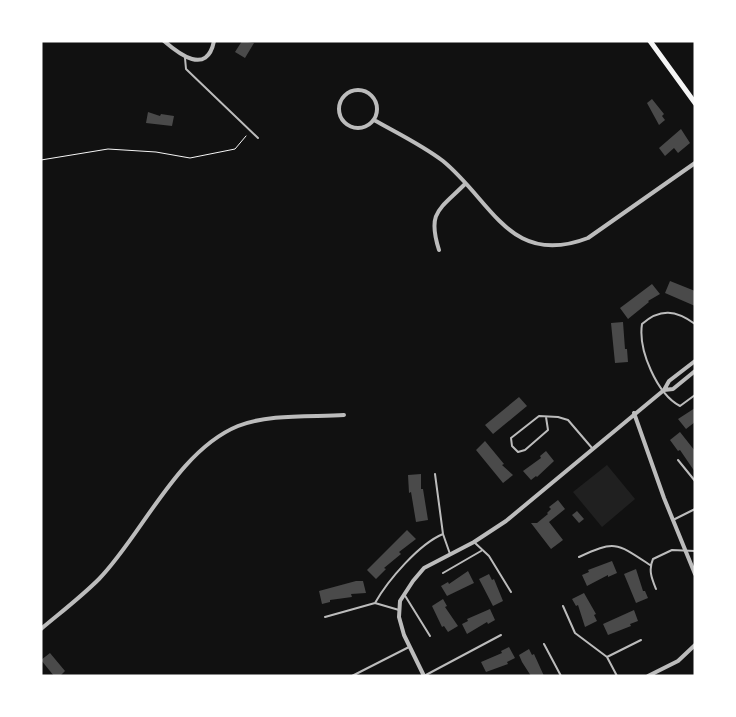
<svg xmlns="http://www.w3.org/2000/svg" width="736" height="717" font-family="'Titillium Web',sans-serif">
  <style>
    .green { fill: #202020 }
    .building { fill: #4a4a4a }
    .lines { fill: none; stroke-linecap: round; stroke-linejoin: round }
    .path { stroke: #f5f5f5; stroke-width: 1 }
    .service { stroke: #bcbcbc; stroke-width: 2 }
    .minor { stroke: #bcbcbc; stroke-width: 4 }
    .secondary { stroke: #f5f5f5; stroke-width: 5 }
  </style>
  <rect width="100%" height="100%" fill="#111"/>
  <path class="green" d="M607 465 635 499 602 527 573 492Z"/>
  <path class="building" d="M242 41 254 43 245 58 235 52Z
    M652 99 664 114 662 116 665 120 659 125 647 103Z
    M148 112 160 116 161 114 174 116 172 126 146 123Z
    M681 129 690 143 678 153 674 148 665 156 659 148Z
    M670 281 695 291V306L665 293Z
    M652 284 660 294 648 301 649 302 628 319 620 308Z
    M623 322 625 349H627L628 362 615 363 611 323Z
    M519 397 527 406 493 434 485 425Z
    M695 408V422L686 429 678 419Z
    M680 432 695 451V472L680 450 678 451 670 440Z
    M485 441 504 464 502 465 513 475 503 483 476 450Z
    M546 451 554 461 537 477 536 476 531 480 523 471 541 458 540 456Z
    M421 474V489H423L428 520 416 522 411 492 409 493 408 475Z
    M558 500 565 509 549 522 563 540 551 549 531 523H537L548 514 547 513 551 509 549 507Z
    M577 511 584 519 579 523 572 515Z
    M407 530 416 539 399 552 401 554 384 568 386 569 376 579 367 570Z
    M612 561 617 573 608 577V575L587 586 582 575 589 572 588 570Z
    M636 569 643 591H645L648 598 636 603 624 574Z
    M468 571 474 583 447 596 441 586 448 582 449 584Z
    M489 574 492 580 494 579 503 601 493 606 479 579Z
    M356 581H363L366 593 351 594 352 597 330 600V602L322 604 319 591Z
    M584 593 596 614 594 615 597 621 585 627 578 605 576 606 572 599Z
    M443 599 447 606 445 607 458 626 448 632 444 626 442 627 432 606Z
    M490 609 495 620 488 624 487 622 467 634 462 624 468 621 467 619Z
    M634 610 638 621 630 624 631 626 608 635 603 624Z
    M509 647 515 658 507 662 508 664 486 672 481 662 502 653 501 651Z
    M529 649 532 655 534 654 544 676H531L522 662 519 655Z
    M50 653 65 671 60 676H54L41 660Z"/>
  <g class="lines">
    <path class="path" d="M41 160 108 149 156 152 190 158 235 149 246 136"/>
    <path class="service" d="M185 58 186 69 258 138
      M695 324C676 310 660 308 642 324 638 350 657 394 680 406L695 395
      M546 417 548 430 525 450 518 452 512 446 511 438 539 416 558 417 568 420 592 448
      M678 460 695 481
      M435 474 443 534 450 554
      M673 520 695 509
      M474 542 489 556 511 592
      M579 557C615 540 617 543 650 565
      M443 573 481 551
      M656 589C652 579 648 570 653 559L672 550 695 551
      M404 594 430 636
      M375 603C388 580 419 544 443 534
      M563 606 575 633 607 657 617 676
      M325 617 375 603 399 610
      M544 644 561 676
      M607 657 641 640
      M352 676 409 647
      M424 676 501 635"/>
    <path class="minor" d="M164 41C179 54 207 76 214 41
      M339 109a19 19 0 1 1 38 0a19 19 0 1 1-38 0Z
      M374 120C397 133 422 145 443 161 492 201 510 268 588 238L695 163
      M439 250C427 212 439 210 465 184
      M664 390 673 389 695 371
      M634 413 664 498 695 574
      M41 629C60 613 81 597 99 579 142 535 177 451 238 426 267 414 312 417 344 415
      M424 676 404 635 399 617 400 601 413 581 424 568 474 542 506 521 664 390 669 381 695 361
      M648 676 678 661 695 645"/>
    <path class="secondary" d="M650 41 695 103"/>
  </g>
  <rect width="736" height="717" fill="none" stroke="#ffffff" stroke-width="85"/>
</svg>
